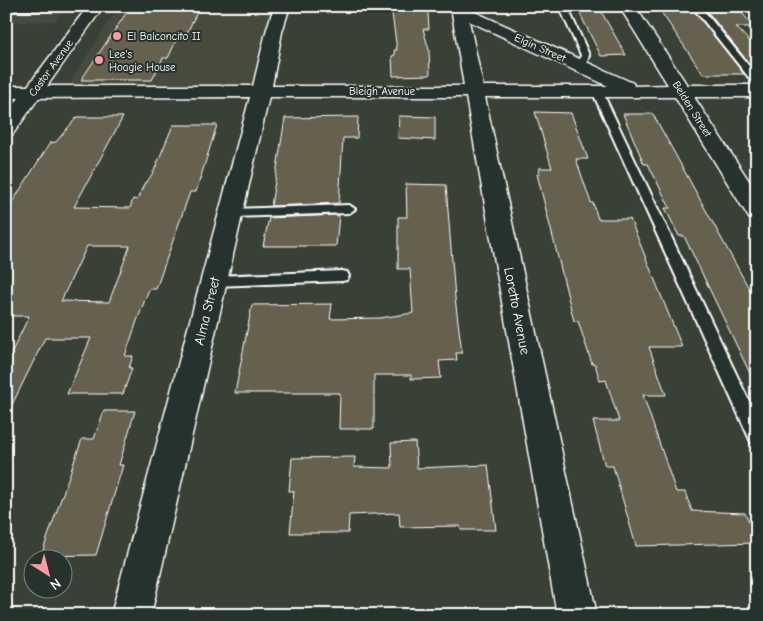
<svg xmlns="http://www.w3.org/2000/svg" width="763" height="621" font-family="'Comic Neue',sans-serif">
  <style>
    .built { fill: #464b3e }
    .building { fill: #66614f; stroke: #fff; fill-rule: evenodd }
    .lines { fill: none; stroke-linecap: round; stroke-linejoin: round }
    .service-casing { stroke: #fff; stroke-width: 4 }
    .minor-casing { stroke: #fff; stroke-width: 3 }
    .secondary-casing { stroke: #fff; stroke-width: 3 }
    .service { fill: #26332d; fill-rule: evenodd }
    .minor { fill: #26332d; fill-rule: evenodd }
    .secondary { fill: #26332d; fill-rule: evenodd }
    .poi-dot { fill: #ff9aa2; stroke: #26332d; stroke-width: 2 }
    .labels { text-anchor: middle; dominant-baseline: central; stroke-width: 4; stroke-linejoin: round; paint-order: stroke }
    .far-poi-label { font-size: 11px; fill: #fff; stroke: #26332d; text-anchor: start }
    .far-street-label { font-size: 11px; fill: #fff; stroke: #26332d }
    .street-label { font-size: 14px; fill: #fff; stroke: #26332d }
  </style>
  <rect width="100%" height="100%" fill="#394137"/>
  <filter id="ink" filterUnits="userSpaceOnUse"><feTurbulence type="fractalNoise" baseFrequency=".02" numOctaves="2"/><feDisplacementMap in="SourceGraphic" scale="10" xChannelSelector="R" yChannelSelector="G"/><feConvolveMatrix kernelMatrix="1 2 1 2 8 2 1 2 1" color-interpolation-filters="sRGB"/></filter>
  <g filter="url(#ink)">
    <path class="built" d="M6 6H67L55 21 6 22Z
      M119 6H278L253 85 165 86 77 84 70 82Z"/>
    <path class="building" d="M131 6H200L184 39H177L168 58H163L152 80H81Z
      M391 6H413L428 13 429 29H423L429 50 430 75 393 76 392 56 395 55 394 50H397Z
      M576 6H598L626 55 601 56Z
      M657 6H690L744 74H703Z
      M703 6H736L754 27H736L757 49V73Z
      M535 112 571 113 588 159H576L591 203H593L598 219H630L682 347H649L666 395H643L676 492H685L692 511 745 513 757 543 636 546 613 466H605L593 421H619L606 380 600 381 595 364H592L578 321H574L537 174H540L539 168H552Z
      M623 114H653L757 303V388L684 236H679L665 208H670L648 164H644Z
      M399 116 435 117V140L398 138Z
      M77 117H123L74 207 130 208 133 199 137 200 145 182H147L154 171 173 125H217L196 192H190L156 289H149L137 321 125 356H133L129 368H132L123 394H67L91 338H45L6 417V364L29 316H6V212L50 143 56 142ZM87 246H130L109 302 61 301Z
      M358 117 357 138H343L339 203 271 206 285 118Z
      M406 184 446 185 455 298 462 353H456L457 360 439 361 441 378 411 379V375H374V429H339L340 393H235L252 305 332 304 330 319 380 318 413 313 410 269H398V217H407Z
      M339 215 336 246H263L269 218Z
      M104 411H135L119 465H123L96 555 41 556 82 439H94Z
      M415 442 417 468 488 465 496 530H461L460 526 400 527 399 513 349 515 348 533H290L294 491H289L292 458 355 457 354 467 392 468 391 443Z"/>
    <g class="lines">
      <g class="service-casing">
        <path id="service" d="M6 6H99L100 7 96 9 6 10Z
          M559 6H567L589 55 585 69 582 70 578 67 581 55Z
          M692 6H700L757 76V85L754 84Z
          M597 88 602 91 757 418V444L751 442 592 91Z
          M349 205 355 209 349 213 231 217 225 213 231 209Z
          M342 271 347 272 349 276 347 280 342 281 214 286 209 285 207 281 209 277 214 276Z"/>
      </g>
      <g class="minor-casing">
        <path id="minor" d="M274 6H290L282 32 272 86H464L452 13 440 6H466V8L633 83 634 86 668 85 619 6H635L687 85H757V97H694L757 193V221L749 218 675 97H485L597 615H557L466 97H269L151 615H111L250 97 6 98V86H253L266 32ZM469 21 608 86H483Z"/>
      </g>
      <g class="secondary-casing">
        <path id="secondary" d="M88 6H104L13 134 6 135V115Z"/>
      </g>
      <use href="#service" class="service"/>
      <use href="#minor" class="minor"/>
      <use href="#secondary" class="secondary"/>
    </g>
  </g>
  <g class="poi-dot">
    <circle cx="117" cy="36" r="5"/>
    <circle cx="99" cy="60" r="5"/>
  </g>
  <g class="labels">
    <g class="far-poi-label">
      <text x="127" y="36">El Balconcito II</text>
      <text x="109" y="54">Lee's<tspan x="109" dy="13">Hoagie House</tspan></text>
    </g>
    <g class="far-street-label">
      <text transform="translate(540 48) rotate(24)">Elgin Street</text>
      <text transform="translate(51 68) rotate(-54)">Castor Avenue</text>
      <text x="382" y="91">Bleigh Avenue</text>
      <text transform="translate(692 109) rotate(58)">Belden Street</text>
    </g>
    <g class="street-label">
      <text transform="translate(207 311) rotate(-76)">Alma Street</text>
      <text transform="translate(517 311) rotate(79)">Loretto Avenue</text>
    </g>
  </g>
  <rect width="763" height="621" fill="none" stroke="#26332d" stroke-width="25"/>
  <rect x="12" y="12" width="738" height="596" fill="none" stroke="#fff" stroke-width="2" filter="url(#ink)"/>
  <g transform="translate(48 574) rotate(144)"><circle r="24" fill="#26332d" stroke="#7d8581"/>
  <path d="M0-4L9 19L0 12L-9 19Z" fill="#ff9aa2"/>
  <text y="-8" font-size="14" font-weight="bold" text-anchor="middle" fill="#ffffff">N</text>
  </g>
</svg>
